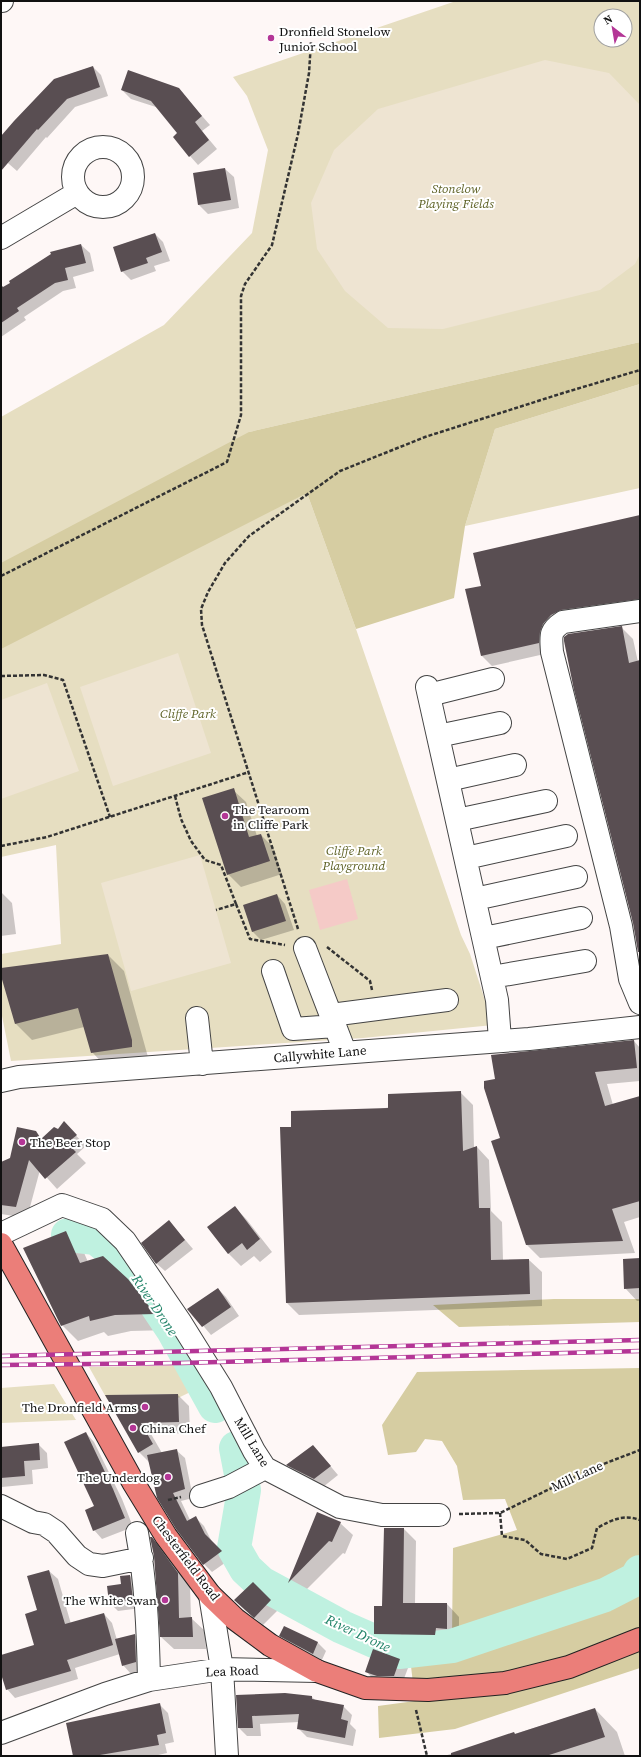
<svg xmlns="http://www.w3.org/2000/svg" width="641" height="1757" font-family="'Source Serif 4',serif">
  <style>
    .green { fill: #e6dec1; fill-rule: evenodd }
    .forest { fill: #d6cda2 }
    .sand { fill: #f5cac7 }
    .pitch { fill: #eee4d2 }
    .shadow { fill: #0003 }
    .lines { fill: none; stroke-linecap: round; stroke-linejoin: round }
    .river { stroke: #bff1e0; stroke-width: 34 }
    .building { fill: #594e52 }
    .minor-casing { stroke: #444; stroke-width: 24 }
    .major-casing { stroke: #222; stroke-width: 24 }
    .path { stroke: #333; stroke-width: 2.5; stroke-dasharray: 4 2; stroke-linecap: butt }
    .minor { stroke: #fff; stroke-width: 22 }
    .major { stroke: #eb7e79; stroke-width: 22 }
    .rail-casing { stroke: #b43696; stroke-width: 4.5 }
    .rail { stroke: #fff; stroke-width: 3; stroke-dasharray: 9; stroke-linecap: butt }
    .poi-dot { fill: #b43696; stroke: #fff; stroke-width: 1.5 }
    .labels { text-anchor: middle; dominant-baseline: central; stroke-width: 4; stroke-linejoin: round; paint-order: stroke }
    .poi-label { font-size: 13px; fill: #111; stroke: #fff; text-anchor: start }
    .park-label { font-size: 13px; font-style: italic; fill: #5f6327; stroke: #fff }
    .street-label { font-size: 13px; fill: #111; stroke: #fff }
    .water-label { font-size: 14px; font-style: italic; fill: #228469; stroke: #fff }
  </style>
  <rect width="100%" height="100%" fill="#fef7f6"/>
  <path class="green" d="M456 1H640V342L249 432 307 493 356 629 461 935 470 954 493 1025 363 1038 11 1061 1 1011V954L61 944 56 845 1 857V417L164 325 252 233 268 150 247 96 233 77ZM601 16H625V40H601Z
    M640 384V488L465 526 495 429Z
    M200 1365 211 1382 178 1398V1394L113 1395 107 1399 89 1367Z
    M54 1384 76 1420 1 1423V1388Z"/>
  <path class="forest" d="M640 342V384L495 429 465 526 454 598 356 629 307 493 1 649V563L249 432Z
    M554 1299H640V1322L459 1327 433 1305Z
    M640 1368V1668L455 1729 379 1738 378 1706 415 1701 408 1640 452 1636 453 1548 517 1530 505 1499 463 1500 457 1466 442 1441 425 1439 416 1452 388 1455 382 1425 417 1372Z"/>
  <path class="sand" d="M347 879 358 919 320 930 309 890Z"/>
  <path class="pitch" d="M545 60 609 73 640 105V254L635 264 600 290 443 329 388 328 345 291 317 249 311 203 334 150 378 109Z
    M178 653 211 753 113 786 80 687Z
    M47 683 79 771 1 799V700Z
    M200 855 231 963 131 991 101 883Z"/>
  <path class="shadow" d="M93 67 101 75 108 96 75 107 47 138 46 137 17 171 1 157V139Z
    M178 89 210 125 202 131 217 149 198 165 190 156 179 133 159 108 131 99 122 90Z
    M225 169 234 177 239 208 208 214 199 205 194 174Z
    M155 234 163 242 170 261 154 266 156 271 131 280 122 271Z
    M81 245 90 253 94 271 73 277 76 288 63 291 24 317 26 320 1 337V289Z
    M640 516V610L572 620 549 653 492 666 482 656V587Z
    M621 627 633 639 638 662 640 661V957L634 923Z
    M233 790 246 802 257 836 261 835 273 847 282 874 241 887 228 874Z
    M1 892 12 903 16 934 1 936Z
    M277 895 285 904 294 930 261 940 253 932 244 906Z
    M108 955 124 971 148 1057 108 1069 92 1052 84 1027 32 1040 16 1024 1 969Z
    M634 1041 640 1048V1081L607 1084 613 1105 640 1099V1217L624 1222 635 1253 540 1258 527 1245 501 1139Z
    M460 1092 473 1105 474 1148 477 1147 489 1160 491 1211 502 1222 503 1260H529L542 1272V1306L299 1315 286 1302 292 1128Z
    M64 1123 86 1146 77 1154 86 1163 57 1189 40 1170 27 1218 1 1214V1168L35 1131 42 1139 58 1130Z
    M235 1207 247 1220 272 1252 260 1262 254 1256 241 1266 228 1253Z
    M169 1221 193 1249 165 1271 156 1263Z
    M66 1232 82 1248 88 1262 127 1279 144 1296 170 1330 131 1331 108 1336 104 1332 78 1341 62 1325Z
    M640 1259V1301H637L625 1288Z
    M218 1289 226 1297 239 1316 211 1335 189 1309Z
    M178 1395 189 1406 190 1433 151 1434 162 1453 176 1450 185 1458 193 1498 181 1501 190 1520 196 1518 204 1526 213 1544 229 1560 212 1572 204 1564 150 1463 139 1452 106 1396Z
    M86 1433 94 1442 122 1499 133 1527 102 1539 94 1530 95 1507Z
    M38 1444 47 1453 48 1468 32 1470 33 1484 2 1487 1 1448Z
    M321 1455 338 1475 323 1487 296 1473 287 1465Z
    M318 1513 340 1523 353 1535 345 1554 343 1553 301 1595 289 1583Z
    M403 1528 416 1541 415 1604H447L459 1617V1641H448V1647L388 1646 375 1634Z
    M152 1538 164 1551 190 1586 191 1618 205 1631 206 1649H174L161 1637 155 1556Z
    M49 1571 58 1579 71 1624 104 1614 112 1623 117 1640 135 1635 143 1643 144 1671 131 1674 123 1665 120 1654 75 1668 78 1679 15 1698 7 1689 1 1671V1656L36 1646 38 1611Z
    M130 1576 139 1584 141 1608 118 1611 110 1603 122 1585 121 1577Z
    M253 1583 279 1609 263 1625 244 1609Z
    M284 1628 318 1643 326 1651 321 1662 289 1644 281 1636Z
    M399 1660 408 1668 402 1684 374 1680 366 1671Z
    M237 1696 312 1697 315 1700 343 1706 352 1715 350 1724 356 1730 353 1746 307 1737 298 1728 299 1722 260 1724 261 1736H247L239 1728Z
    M159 1704 168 1713 174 1742 165 1744 167 1753 154 1756H74Z
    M595 1709 617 1732 625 1756H444Z"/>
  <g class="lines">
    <path class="river" d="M68 1235 96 1238 117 1255 137 1276 173 1330 215 1406
      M236 1448 244 1490 234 1548 246 1569 261 1583 342 1627 399 1652 452 1646 605 1595 636 1579 640 1572"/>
  </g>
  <path class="building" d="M93 66 100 87 67 99 38 130 37 129 1 171V136L14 121 54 79Z
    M128 70 179 88 202 116 195 122 209 140 189 157 173 137 177 133 151 101 121 90Z
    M225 168 231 200 198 205 193 173Z
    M155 233 162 252 146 258 148 263 121 272 113 247Z
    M81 244 86 263 65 268 68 280 55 283 17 308 19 311 1 323V285L3 287 10 283 9 281 51 254 50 252Z
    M640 515V599L561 610 551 615 543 624 540 632 539 643 481 656 465 589 481 586 473 553Z
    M622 626 629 663 640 660V952H638L633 923 574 690 564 641V637L568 634Z
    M234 788 249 837 261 834 270 861 227 875 202 798Z
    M277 894 286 921 252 932 243 905Z
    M108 954 132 1040V1047L91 1053 78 1008 15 1024 1 976V968Z
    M634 1040 637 1068 595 1072 605 1106 640 1096V1201L612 1209 623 1241 526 1245 491 1141 500 1138 484 1088V1081L495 1079 491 1055Z
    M461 1091 463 1151 477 1146 479 1208H490L491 1260 529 1259 530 1294 286 1303 280 1127H291V1111L388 1108V1094Z
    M64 1121 77 1135 67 1143 76 1152 45 1179 29 1160 16 1207 1 1205V1162L10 1158 17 1127 36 1131 41 1139 54 1127 58 1129Z
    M235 1206 260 1239 247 1250 242 1243 228 1254 207 1227Z
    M169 1220 185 1240 156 1264 141 1243Z
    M66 1231 80 1263 103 1256 128 1279 155 1314 115 1315 90 1321 89 1316 61 1326 23 1248Z
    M640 1258V1288L624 1289 623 1259Z
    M218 1288 231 1307 202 1327 187 1309Z
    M178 1394 179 1422 141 1423 153 1444 138 1453 105 1395Z
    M86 1432 113 1489 125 1518 93 1531 85 1510 94 1506 64 1442Z
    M39 1443 40 1460 24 1461 25 1476 1 1478V1447Z
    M313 1445 331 1466 314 1479 286 1465Z
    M177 1449 185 1489 173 1493 187 1521 196 1516 205 1534 222 1551 203 1565 176 1529 157 1498 147 1455Z
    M317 1512 341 1522 332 1542 329 1541 288 1583Z
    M384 1528H404L403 1603H447V1629L436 1628 435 1635 374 1634V1606H382Z
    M150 1537H152L178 1573 179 1618 192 1617 193 1637H160L154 1556Z
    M49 1570 65 1624 104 1613 113 1645 67 1660 71 1671 6 1690 1 1674V1655L34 1645 25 1614 37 1610 27 1576Z
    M130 1575 133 1600 109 1603 107 1586 121 1584 120 1576Z
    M253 1582 271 1600 254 1618 234 1600Z
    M284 1626 318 1642 313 1654 279 1636Z
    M135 1634 136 1662 122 1666 115 1639Z
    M373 1649 400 1659 394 1676H377L365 1672Z
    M285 1693 312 1696V1699L344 1705 341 1719 348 1721 345 1738 297 1729 299 1714 252 1716 253 1728H238L236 1695Z
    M160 1703 166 1733 157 1735 159 1745 94 1756H73L66 1723Z
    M595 1708 605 1737 546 1756H451V1753L514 1732 515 1734Z"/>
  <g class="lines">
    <g class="minor-casing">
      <path id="minor" d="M1 1H2
        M73 177a30 30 0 1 1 60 0a30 30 0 1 1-60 0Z
        M1 238 77 193
        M640 611 563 622C549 631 551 636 552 652L621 926 630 979 640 1003
        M427 687 497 1000 500 1040
        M429 695 493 679
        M438 736 500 723
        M448 780 515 765
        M457 820 546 801
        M466 858 566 836
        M475 899 576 877
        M484 938 581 918
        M305 948 345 1052
        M273 971 293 1029 335 1026
        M492 977 585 961
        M331 1015 447 1000
        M197 1018 202 1064
        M1 1081 19 1077 529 1039 640 1027
        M1 1234 62 1205 102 1219 125 1241 181 1323 221 1387 254 1451 265 1468 340 1507 382 1515H439
        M201 1496 229 1487 265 1468
        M1 1506 33 1522 44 1524 56 1532 77 1556 89 1564 103 1566 142 1558
        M137 1533C146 1582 148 1631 149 1680
        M210 1595 222 1669 227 1756
        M1 1733 105 1694 149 1680 222 1669 317 1671"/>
    </g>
    <g class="major-casing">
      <path id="major" d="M1 1244 133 1482 166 1536 210 1595 235 1619 270 1645 317 1671 365 1688 428 1690 505 1683 569 1667 640 1639"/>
    </g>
    <path class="path" d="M1 576 227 462 241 415V296L245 284 272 245 298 134 309 73 311 42
      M1 676 44 675 63 680 110 817
      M175 796 181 819 191 841 205 860 221 865 236 904 216 910
      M1 846 47 837 249 772
      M236 904 250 939 285 945
      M298 929 202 625 201 609 208 592 225 563 249 536 340 471 425 437 563 393 640 370
      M327 947 370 981 372 990
      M168 1500 181 1497
      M500 1513 502 1536 525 1540 541 1554 567 1559 592 1548 597 1528C612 1520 623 1514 640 1520
      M459 1514 500 1513 593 1468 640 1450
      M416 1710 427 1756"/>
    <use href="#minor" class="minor"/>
    <use href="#major" class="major"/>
    <g class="rail-casing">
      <path id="rail" d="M1 1356 640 1340
        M1 1365 182 1363 640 1351"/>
    </g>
    <use href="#rail" class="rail"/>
  </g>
  <g class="poi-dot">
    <circle cx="271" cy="38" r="4"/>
    <circle cx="225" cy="816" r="4"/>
    <circle cx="22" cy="1142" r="4"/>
    <circle cx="145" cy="1407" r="4"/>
    <circle cx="133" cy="1428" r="4"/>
    <circle cx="168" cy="1477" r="4"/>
    <circle cx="165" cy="1600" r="4"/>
  </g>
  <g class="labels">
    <g class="poi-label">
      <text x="279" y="31">Dronfield Stonelow<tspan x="279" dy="15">Junior School</tspan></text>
      <text x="233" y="809">The Tearoom<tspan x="233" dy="15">in Cliffe Park</tspan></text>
      <text x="30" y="1142">The Beer Stop</text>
      <text x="137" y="1407" text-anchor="end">The Dronfield Arms</text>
      <text x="141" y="1428">China Chef</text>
      <text x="160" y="1477" text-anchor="end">The Underdog</text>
      <text x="157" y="1600" text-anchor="end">The White Swan</text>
    </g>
    <g class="park-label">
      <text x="456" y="188">Stonelow<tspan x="456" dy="15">Playing Fields</tspan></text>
      <text x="188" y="713">Cliffe Park</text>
      <text x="354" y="850">Cliffe Park<tspan x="354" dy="15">Playground</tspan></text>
    </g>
    <g class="street-label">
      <text transform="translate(320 1054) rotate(-5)">Callywhite Lane</text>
      <text transform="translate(252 1442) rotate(59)">Mill Lane</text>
      <text transform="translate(577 1476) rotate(-25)">Mill Lane</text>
      <text transform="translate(186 1558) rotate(53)">Chesterfield Road</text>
      <text transform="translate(232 1671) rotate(-2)">Lea Road</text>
    </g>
    <g class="water-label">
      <text transform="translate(155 1305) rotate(56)">River Drone</text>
      <text transform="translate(358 1633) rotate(25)">River Drone</text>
    </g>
  </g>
  <rect width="641" height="1757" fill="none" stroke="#111111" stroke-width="4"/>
  <g transform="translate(613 28) rotate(329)"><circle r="19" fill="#ffffff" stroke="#a0a0a0"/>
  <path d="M0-3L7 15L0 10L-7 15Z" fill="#b43696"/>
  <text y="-6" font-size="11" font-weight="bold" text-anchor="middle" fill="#111111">N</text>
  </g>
</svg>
